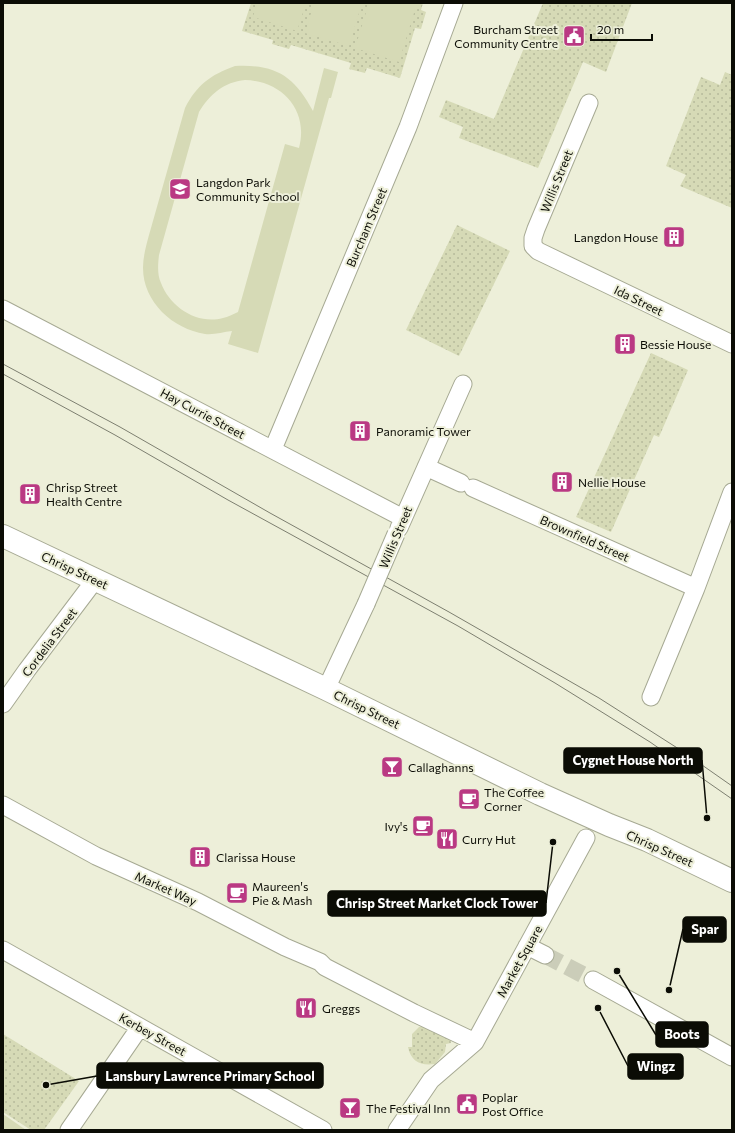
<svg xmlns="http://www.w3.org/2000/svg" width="735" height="1133" font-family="Commissioner,sans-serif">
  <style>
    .green { fill: url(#green-dots) }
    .pitch { fill: #d6dab6; fill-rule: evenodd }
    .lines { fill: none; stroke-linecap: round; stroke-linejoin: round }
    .street-tunnel { stroke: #cbcdb9; stroke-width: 17; stroke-dasharray: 17 8; stroke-linecap: butt }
    .street-casing { stroke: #a6a993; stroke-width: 19 }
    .secondary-casing { stroke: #a6a993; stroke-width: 24 }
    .street { stroke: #fff; stroke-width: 17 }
    .secondary { stroke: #fff; stroke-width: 22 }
    .tram { stroke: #7d7f70; stroke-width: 1 }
    .street-bridge-casing { stroke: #a6a993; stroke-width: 19; stroke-linecap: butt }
    .street-bridge { stroke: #fff; stroke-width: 17 }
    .labels { text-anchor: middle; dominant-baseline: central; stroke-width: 4; stroke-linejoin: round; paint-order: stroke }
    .poi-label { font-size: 12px; fill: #0b0c05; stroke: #edefd9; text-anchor: start }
    .street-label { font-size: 12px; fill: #0b0c05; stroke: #edefd9 }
    .leader { fill: none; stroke: #0b0c05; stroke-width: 1.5 }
    .callout-dot { fill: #0b0c05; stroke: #edefd9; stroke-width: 1.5 }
    .callout { fill: #0b0c05; stroke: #0b0c05; stroke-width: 1.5 }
    .callout-label { font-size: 13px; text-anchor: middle; font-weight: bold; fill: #fff }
  </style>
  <defs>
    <pattern id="green-dots" width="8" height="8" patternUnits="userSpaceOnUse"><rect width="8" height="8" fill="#d6dab6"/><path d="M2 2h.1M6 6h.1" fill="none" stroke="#b6ba9b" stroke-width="1.8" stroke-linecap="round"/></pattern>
  </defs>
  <rect width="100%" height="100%" fill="#edefd9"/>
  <path class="green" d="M251 3H423L421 10 426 12 421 29 415 28 400 78 367 68 365 73 349 69 351 63 291 45 289 49 272 44 273 40 242 31Z
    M543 3H632L606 72 583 62 538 168 459 138 463 127 439 117 446 100 494 119Z
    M725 72 732 75V208L680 186 686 175 666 166 701 77 720 85Z
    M457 225 510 251 459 356 406 330Z
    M651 353 688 370 659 437 654 435 611 532 576 517Z
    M429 1024 450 1037 451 1043 446 1044 445 1052 435 1064C421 1066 411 1062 408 1047H412V1034L419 1027Z
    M3 1034 79 1081 44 1130H31L3 1112Z"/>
  <path class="pitch" d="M257 3H306L297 31 253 17Z
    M314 3H362L349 46 305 33Z
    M369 3H417L399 62 355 48Z
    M235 66C276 64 294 76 313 111L324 68 338 72 331 98H329L258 353 228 344 232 331C223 332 214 335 205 334 173 329 143 302 143 268 143 257 146 246 149 235L185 108C197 85 210 75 235 66ZM245 80C282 81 309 110 299 148L285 144 238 312C233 314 228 317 223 318 197 325 170 307 161 283 157 275 158 264 159 255L199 112C210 94 224 82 245 80Z
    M3 1114 26 1130H3Z"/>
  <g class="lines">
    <path class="street-tunnel" d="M545 955 593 980"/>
    <g class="street-casing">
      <path id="street" d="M589 103 536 229 533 238V246L538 251 732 344
        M3 309 403 518
        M273 449 408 127 454 3
        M426 467 461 483
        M473 488 696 588
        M399 528 463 384
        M326 689 366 604
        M651 697 696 588 732 492
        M3 704 27 670 95 580
        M3 805 96 856 198 902 285 947 320 962 325 967 414 1013 475 1042
        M527 946 545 955
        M3 950 323 1130
        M593 980 732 1057
        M69 1130 140 1027
        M397 1130 431 1080 475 1042 586 838"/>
    </g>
    <g class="secondary-casing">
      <path id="secondary" d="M3 536 326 689 540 794 609 825 647 840 732 881"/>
    </g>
    <use href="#street" class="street"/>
    <use href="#secondary" class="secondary"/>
    <path class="tram" d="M3 364 120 427 270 513 449 612 599 698 682 751 732 786
      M3 374 115 435 228 500 458 626 555 683 650 742 732 799"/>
    <g class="street-bridge-casing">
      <path id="street-bridge" d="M366 604 396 534"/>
    </g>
    <use href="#street-bridge" class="street-bridge"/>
  </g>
  <defs>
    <g id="civic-square" transform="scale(1.15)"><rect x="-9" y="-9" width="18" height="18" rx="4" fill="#ba3983" stroke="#edefd9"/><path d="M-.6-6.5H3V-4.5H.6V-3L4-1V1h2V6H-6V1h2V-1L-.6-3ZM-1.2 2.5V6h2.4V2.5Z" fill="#fff"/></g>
    <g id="school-square" transform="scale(1.15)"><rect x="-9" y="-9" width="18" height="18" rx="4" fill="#ba3983" stroke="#edefd9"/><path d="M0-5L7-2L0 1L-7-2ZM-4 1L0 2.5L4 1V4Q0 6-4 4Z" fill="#fff"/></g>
    <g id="building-square" transform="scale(1.15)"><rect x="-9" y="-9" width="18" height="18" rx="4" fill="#ba3983" stroke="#edefd9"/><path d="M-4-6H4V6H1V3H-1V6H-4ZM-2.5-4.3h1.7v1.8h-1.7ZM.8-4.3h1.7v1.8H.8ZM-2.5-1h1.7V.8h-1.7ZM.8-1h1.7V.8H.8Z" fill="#fff"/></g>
    <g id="bar-square" transform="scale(1.15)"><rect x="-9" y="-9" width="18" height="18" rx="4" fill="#ba3983" stroke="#edefd9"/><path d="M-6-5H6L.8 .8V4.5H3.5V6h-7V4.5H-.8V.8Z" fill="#fff"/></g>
    <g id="cafe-square" transform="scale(1.15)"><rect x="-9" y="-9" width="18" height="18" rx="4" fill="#ba3983" stroke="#edefd9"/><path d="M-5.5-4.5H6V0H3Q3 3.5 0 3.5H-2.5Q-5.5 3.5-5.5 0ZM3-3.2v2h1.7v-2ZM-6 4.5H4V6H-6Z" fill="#fff"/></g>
    <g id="restaurant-square" transform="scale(1.15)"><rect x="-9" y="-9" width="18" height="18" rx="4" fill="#ba3983" stroke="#edefd9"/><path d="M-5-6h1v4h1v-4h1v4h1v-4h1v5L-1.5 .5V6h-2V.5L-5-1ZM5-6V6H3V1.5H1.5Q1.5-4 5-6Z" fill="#fff"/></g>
  </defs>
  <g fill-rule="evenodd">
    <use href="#civic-square" x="574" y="36"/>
    <use href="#school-square" x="180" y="189"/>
    <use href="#building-square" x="674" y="237"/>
    <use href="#building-square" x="625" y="344"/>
    <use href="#building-square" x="360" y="431"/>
    <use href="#building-square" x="562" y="482"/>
    <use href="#building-square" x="30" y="494"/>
    <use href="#bar-square" x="392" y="767"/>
    <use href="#cafe-square" x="469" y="799"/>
    <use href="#cafe-square" x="423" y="826"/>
    <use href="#restaurant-square" x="447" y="839"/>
    <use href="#building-square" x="200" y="857"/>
    <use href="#cafe-square" x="237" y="893"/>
    <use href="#restaurant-square" x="306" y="1008"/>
    <use href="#civic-square" x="467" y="1104"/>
    <use href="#bar-square" x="350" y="1108"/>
  </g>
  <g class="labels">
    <g class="poi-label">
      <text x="558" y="29" text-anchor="end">Burcham Street<tspan x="558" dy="14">Community Centre</tspan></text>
      <text x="196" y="182">Langdon Park<tspan x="196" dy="14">Community School</tspan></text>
      <text x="658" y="237" text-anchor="end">Langdon House</text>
      <text x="640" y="344">Bessie House</text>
      <text x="376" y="431">Panoramic Tower</text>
      <text x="578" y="482">Nellie House</text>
      <text x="46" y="487">Chrisp Street<tspan x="46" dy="14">Health Centre</tspan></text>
      <text x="408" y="767">Callaghanns</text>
      <text x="484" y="792">The Coffee<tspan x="484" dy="14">Corner</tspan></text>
      <text x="408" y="826" text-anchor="end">Ivy's</text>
      <text x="462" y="839">Curry Hut</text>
      <text x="216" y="857">Clarissa House</text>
      <text x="252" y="886">Maureen's<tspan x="252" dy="14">Pie &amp; Mash</tspan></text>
      <text x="322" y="1008">Greggs</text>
      <text x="482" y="1097">Poplar<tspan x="482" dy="14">Post Office</tspan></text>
      <text x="366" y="1108">The Festival Inn</text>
    </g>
    <g class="street-label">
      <text transform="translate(556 181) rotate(-68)">Willis Street</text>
      <text transform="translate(366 227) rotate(-67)">Burcham Street</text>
      <text transform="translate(639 300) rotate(26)">Ida Street</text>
      <text transform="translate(203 413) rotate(28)">Hay Currie Street</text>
      <text transform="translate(395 537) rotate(-67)">Willis Street</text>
      <text transform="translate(585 538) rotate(24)">Brownfield Street</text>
      <text transform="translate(75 570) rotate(25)">Chrisp Street</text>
      <text transform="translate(49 642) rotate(-53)">Cordelia Street</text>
      <text transform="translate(367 709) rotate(26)">Chrisp Street</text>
      <text transform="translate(660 848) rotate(24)">Chrisp Street</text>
      <text transform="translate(166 888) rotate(24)">Market Way</text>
      <text transform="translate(519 961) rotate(-61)">Market Square</text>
      <text transform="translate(153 1034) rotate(29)">Kerbey Street</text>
    </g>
  </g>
  <path class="leader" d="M707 818L702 760M553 842L546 903M669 990L683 929M617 971L656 1035M598 1008L628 1066M46 1085L97 1076"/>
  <g class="callout-dot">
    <circle cx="707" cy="818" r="4"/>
    <circle cx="553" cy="842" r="4"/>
    <circle cx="669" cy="990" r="4"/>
    <circle cx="617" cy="971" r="4"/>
    <circle cx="598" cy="1008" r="4"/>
    <circle cx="46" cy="1085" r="4"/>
  </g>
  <g class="callout">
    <rect x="564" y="748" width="138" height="25" rx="4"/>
    <rect x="328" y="891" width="218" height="25" rx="4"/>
    <rect x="683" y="917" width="43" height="25" rx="4"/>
    <rect x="656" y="1022" width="52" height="25" rx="4"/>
    <rect x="628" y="1054" width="55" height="25" rx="4"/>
    <rect x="97" y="1063" width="226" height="25" rx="4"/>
  </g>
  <g class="callout-label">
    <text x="633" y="765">Cygnet House North</text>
    <text x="437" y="908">Chrisp Street Market Clock Tower</text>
    <text x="705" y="934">Spar</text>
    <text x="682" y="1039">Boots</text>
    <text x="656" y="1071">Wingz</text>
    <text x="210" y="1081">Lansbury Lawrence Primary School</text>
  </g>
  <rect width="735" height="1133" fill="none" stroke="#0b0c05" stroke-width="8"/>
  <path d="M591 34v6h61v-6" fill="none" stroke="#0b0c05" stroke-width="2"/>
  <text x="597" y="34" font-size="12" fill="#0b0c05" stroke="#edefd9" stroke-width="3" paint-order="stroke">20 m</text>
</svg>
